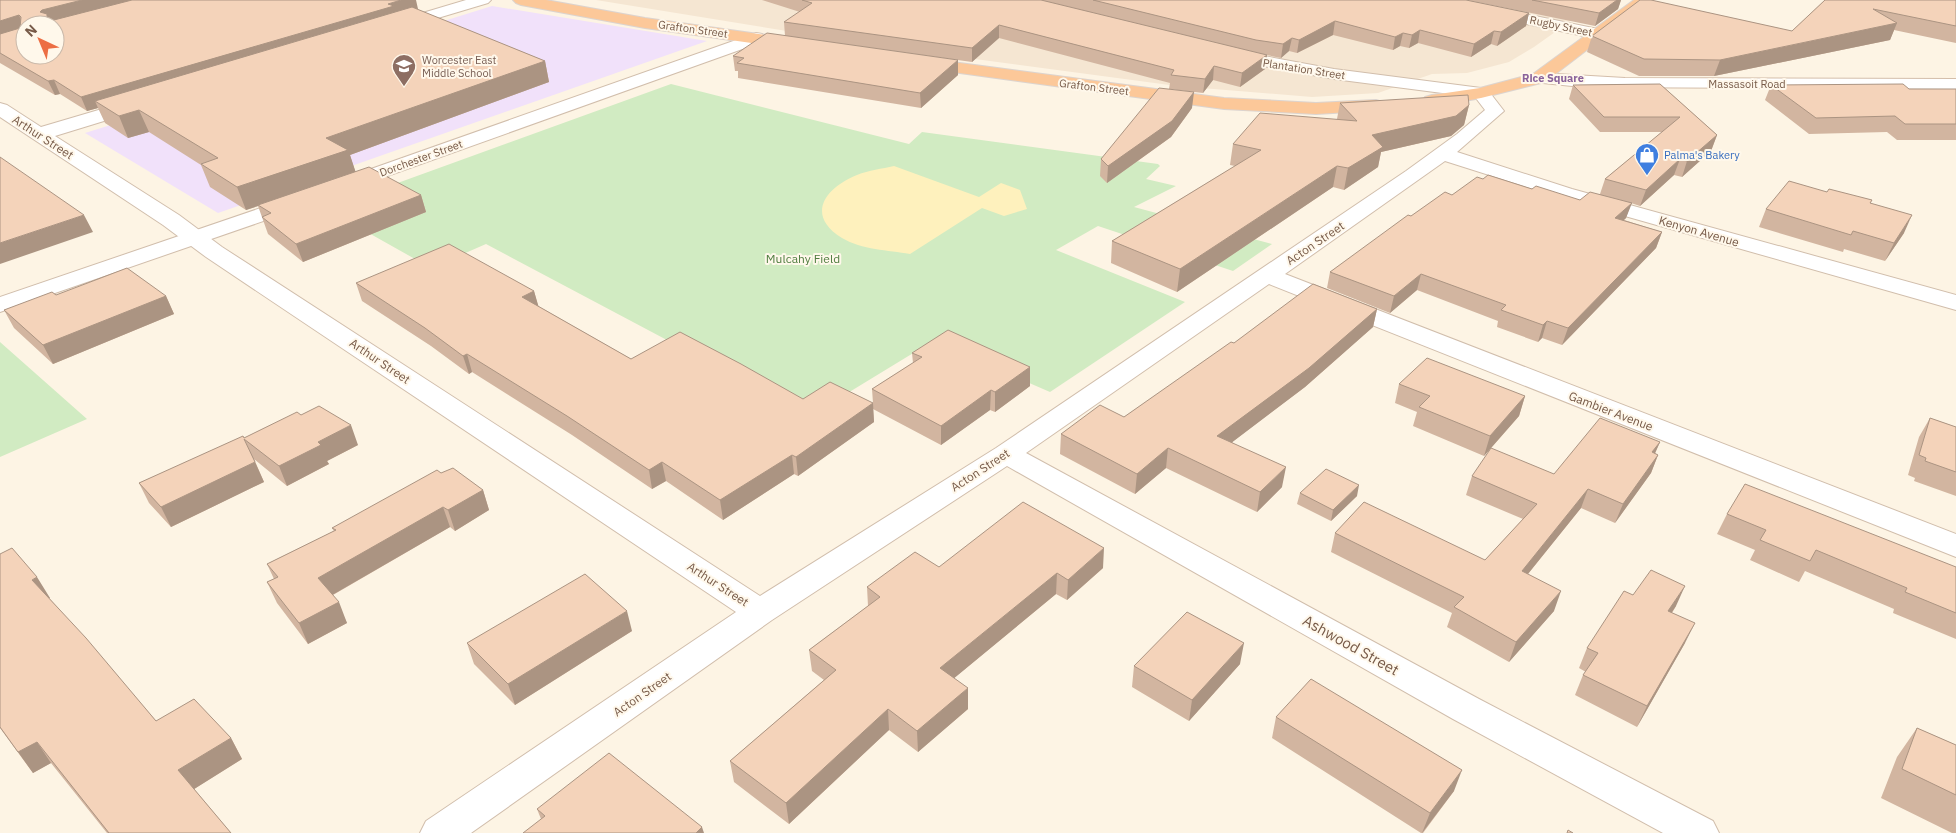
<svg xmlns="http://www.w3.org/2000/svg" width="1956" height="833" font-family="'IBM Plex Sans',sans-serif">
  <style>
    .residential { fill: #f5e6d2 }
    .education { fill: #f1e1fa }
    .green { fill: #d1ebc2 }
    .sand { fill: #fef1bd }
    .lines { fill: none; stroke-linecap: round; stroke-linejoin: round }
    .minor-casing { stroke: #d1beac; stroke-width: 2 }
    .tertiary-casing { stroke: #d1beac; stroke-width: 2 }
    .secondary-casing { stroke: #d4beaa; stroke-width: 2 }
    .trunk-casing { stroke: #dcd4cf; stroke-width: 2 }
    .minor { fill: #fff; fill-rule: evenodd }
    .tertiary { fill: #fff; fill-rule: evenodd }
    .secondary { fill: #fff; fill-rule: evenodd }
    .trunk { fill: #fcc899; fill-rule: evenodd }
    .wall { fill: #d2b5a0 }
    .shaded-wall { fill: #ab9482 }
    .building { fill: #f4d3ba; stroke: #ab9482; fill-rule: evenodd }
    .labels { text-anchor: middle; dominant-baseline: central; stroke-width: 4; stroke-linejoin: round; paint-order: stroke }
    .far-street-label { font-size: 11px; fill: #775a48; stroke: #fff8eb }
    .far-education-label { font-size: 11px; fill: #785e54; stroke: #fff8eb; text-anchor: start }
    .far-neighbourhood-label { font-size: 11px; font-weight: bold; fill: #8a639b; stroke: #fff8eb }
    .far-shop-label { font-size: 11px; fill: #366cbe; stroke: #fff8eb; text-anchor: start }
    .street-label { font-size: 12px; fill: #775a48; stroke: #fff8eb }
    .park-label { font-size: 12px; fill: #507d40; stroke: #fff8eb }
    .near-street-label { font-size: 15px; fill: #775a48; stroke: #fff8eb }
  </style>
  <rect width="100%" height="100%" fill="#fdf4e4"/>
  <path class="residential" d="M596 0H1600L1534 47 1509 62 1467 73 1432 74 1378 93 1312 97 1177 86 885 47Z"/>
  <path class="education" d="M492 6 707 41 218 213 85 133Z"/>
  <path class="green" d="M671 84 909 144 922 132 1158 164 1160 166 1146 179 1176 186 1134 207 1272 244 1233 271 1098 226 1056 250 1185 302 1050 392 933 341 810 416 486 244 431 268 326 209Z
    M0 342 87 419 0 457Z"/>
  <path class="sand" d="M894 166 979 197 1001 183 1020 190 1027 209 1004 216 982 208 910 254C888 250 862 250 842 238 805 215 825 188 857 175 869 170 882 169 894 166Z"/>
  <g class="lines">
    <g class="minor-casing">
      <path id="minor" d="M466 0H491L488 3 401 29H389L387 26 389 23Z
        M1427 0H1458L1598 29 1604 30 1606 34 1604 38 1598 39 1435 5 1430 3Z
        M1481 88 1487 89 1504 111 1457 152 1572 189 1956 295V310L1558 197 1445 161 1285 274 1956 534V557L1269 284 1026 453 1479 699 1713 821 1719 833H1663L1453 719 1007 466 772 620 471 833H420L426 821 736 612 206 257 163 225 0 117V103L7 105 41 127 129 101 136 99 143 101 145 105 143 109 55 136 179 215 222 247 760 596 996 448 1406 171 1457 134 1485 110 1472 93 1475 89Z"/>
    </g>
    <g class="tertiary-casing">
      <path id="tertiary" d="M756 33 762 34 764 38 762 42 351 189 344 191 337 189 334 185 337 181Z
        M1231 50 1334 69 1481 88 1487 89 1490 93 1487 97 1481 98 1334 79 1225 59 1222 55 1225 51Z
        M296 196 304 197 307 202 304 207 0 312V297Z"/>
    </g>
    <g class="secondary-casing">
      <path id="secondary" d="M1539 73 1625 78 1956 79V89L1582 87 1533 82 1530 78 1533 74Z"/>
    </g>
    <g class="trunk-casing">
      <path id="trunk" d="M513 0H546L645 18 795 39 801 40 803 44 801 48 795 49 645 28 521 5 516 3Z
        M1634 0H1652L1545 82 1481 98 1432 107 1425 105 1423 101 1425 97 1432 95 1480 88 1533 74Z
        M922 58 1224 98 1316 103 1376 100 1383 102 1385 106 1383 110 1316 114 1224 109 916 67 913 63 916 59Z"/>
    </g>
    <use href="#minor" class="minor"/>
    <use href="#tertiary" class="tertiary"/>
    <use href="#secondary" class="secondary"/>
    <use href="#trunk" class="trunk"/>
  </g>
  <path class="wall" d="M0 0 418 9H416L545 61 549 82 350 155 355 171 421 195 426 212 303 262 268 234 258 206 246 210 210 187 201 165 149 132 128 138 105 123 98 108 87 111 60 94 55 95 0 63Z
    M762 0H1466L1529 13 1526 26 1497 46 1491 44 1471 57 1418 43 1409 48 1400 46 1393 50 1333 35 1297 53 1289 51 1281 58 1267 55 1265 69 1240 87 1213 80 1203 93 1169 89 1170 83 999 38 972 62 785 36 784 22 800 12Z
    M1467 0H1621L1618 9 1595 26Z
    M1825 0H1956V43L1894 30 1890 40 1714 76H1639L1587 52 1592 36 1792 31Z
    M733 56 958 75 921 108 738 78V71H735Z
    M1660 84 1717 135 1711 151 1682 177 1674 175 1640 206 1631 203 1626 218 1624 220 1662 232 1656 248 1562 345 1542 338 1538 342 1497 327 1498 321 1417 290 1390 313 1327 288 1330 272 1411 216 1483 179 1532 189 1580 200 1600 194 1605 179 1662 132H1600L1569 99 1573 85Z
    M1771 85 1909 89H1956V140H1897L1887 132 1809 134 1765 100Z
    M1340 103 1469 105 1464 125 1451 136 1381 152 1378 167 1344 190 1333 187 1177 292 1111 263 1112 241 1235 166 1230 165 1233 144 1337 119Z
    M1192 108 1171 137 1107 183 1100 176 1101 159Z
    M1827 192 1872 200 1870 204 1904 233 1885 261 1844 249 1843 252 1759 227 1766 209Z
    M356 283 534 291 538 306 631 359 803 399 873 403 872 389 913 363 912 353 1030 367V386L995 412 990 410 941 445 873 409 874 422 798 476 794 474 723 520 666 481 652 489 572 435 472 372 469 374 431 346 362 301Z
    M56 295 166 296 174 314 53 364 14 328 4 310Z
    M1377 309 1373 327 1305 387 1232 442 1282 487 1257 512 1166 468 1135 494 1060 454 1061 434 1124 417 1234 343Z
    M1399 384 1525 396 1519 416 1484 456 1413 426 1417 412 1395 403Z
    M301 415 358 445 327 461 329 464 287 486 254 459 264 482 171 527 149 503 139 483 244 438Z
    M1930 418 1956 427V496L1914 481 1915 478 1908 475 1919 437Z
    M1660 442 1655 453 1658 455 1651 473 1615 523 1581 508 1528 574 1554 611 1509 662 1447 627 1452 613 1331 552 1335 533 1485 560 1523 519 1466 495 1472 476 1554 474Z
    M441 473 483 490 489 510 455 531 450 527 333 595 347 623 308 644 277 603 267 582 274 579 267 564 334 531 332 528Z
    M1300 493 1357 496 1331 521 1297 504Z
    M1727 514 1956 567V639L1893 613 1894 609 1805 571 1799 582 1750 560 1755 550 1717 534Z
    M0 554 50 598H49L156 721 231 738 242 759 194 789 231 833H107L51 763 33 773 0 728Z
    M939 567 1103 568 1067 600 1056 594 954 678 968 709 918 752 889 730 789 824 734 782 730 761 824 680 812 671 809 650 868 606 867 587Z
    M1633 595 1676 606 1672 613 1685 643 1637 727 1575 695 1583 675 1586 672 1579 668 1587 648Z
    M632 631 515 705 474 664 467 643Z
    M1240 664 1189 721 1132 687 1134 666Z
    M1276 717 1454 791 1423 833H1421L1272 738Z
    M1917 728 1956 745V833H1952L1881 798 1897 757Z
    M537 809 702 827 541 819Z"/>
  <path class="shaded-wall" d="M82 0H136L51 22 40 12 42 10Z
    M401 0H416L418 9 95 101 98 108 87 111 81 97Z
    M1617 0H1621L1618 9 1595 26 1599 13Z
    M1529 13 1526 26 1497 46 1501 32Z
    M19 15 24 28 0 35V21Z
    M1335 21 1333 35 1297 53 1299 40Z
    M1897 23 1890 40 1714 76 1720 60Z
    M999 25V38L972 62V48Z
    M1420 30 1418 43 1409 48 1412 35Z
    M1494 31 1491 44 1471 57 1474 44Z
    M1403 33 1400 46 1393 50 1395 37Z
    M1292 38 1289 51 1281 58 1283 44Z
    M1267 55 1265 69 1240 87 1242 73Z
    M958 60V75L921 108 920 93Z
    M545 61 549 82 350 155 356 173 258 205V206L246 210 237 187 326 138Z
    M1214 66 1213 80 1203 93 1205 79Z
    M54 80 60 94 55 95 48 81Z
    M1194 92 1192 108 1171 137 1107 183 1108 166Z
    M1469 105 1464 125 1451 136 1381 152 1378 167 1344 190 1348 168 1372 135Z
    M139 110 149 132 128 138 119 116Z
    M1717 135 1711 151 1682 177 1687 161Z
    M1680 159 1674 175 1640 206 1646 190Z
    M1337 166 1333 187 1177 292 1180 269Z
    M421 195 426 212 303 262 296 244Z
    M1632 203 1626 218 1610 233 1615 218Z
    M84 215 93 232 0 264V243Z
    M1912 215 1904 233 1885 261 1894 243Z
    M1662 232 1656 248 1562 345 1568 328Z
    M1421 274 1417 290 1390 313 1394 296Z
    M534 291 539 308 522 297Z
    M166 296 174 314 53 364 43 345Z
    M1377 309 1373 327 1305 387 1214 456 1217 436Z
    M1547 321 1542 338 1538 342 1543 325Z
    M467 354 472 372 469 374 463 356Z
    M1030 367V386L995 412V392Z
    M991 390 990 410 941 445V426Z
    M1525 396 1519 416 1484 456 1490 436Z
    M873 403 874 422 798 476 796 457Z
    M351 425 358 445 327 461 329 464 287 486 279 466 318 442Z
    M1660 442 1652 460V452Z
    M1168 448 1166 468 1135 494 1137 474Z
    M792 455 794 474 723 520 720 500Z
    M1658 455 1651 473 1615 523 1623 504Z
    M255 462 264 482 171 527 161 507Z
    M662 462 666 481 652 489 649 470Z
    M1286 467 1282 487 1257 512 1260 492Z
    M1359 485 1357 496 1331 521 1333 510Z
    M1588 489 1581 508 1515 590 1522 571Z
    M483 490 489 510 455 531 448 510Z
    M443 507 450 527 327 598 318 578Z
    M1104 548 1103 568 1067 600 1068 580Z
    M1057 573 1056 594 941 689 940 668Z
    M37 577 50 598 45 600 32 580Z
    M1685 586 1676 606 1659 631 1668 611Z
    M1561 591 1554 611 1509 662 1516 642Z
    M339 602 347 623 308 644 299 623Z
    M627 611 632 631 515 705 508 684Z
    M1695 623 1685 643 1637 727 1647 706Z
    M1244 643 1240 664 1189 721 1192 700Z
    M968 688V709L918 752 917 731Z
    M888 709 889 730 789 824 786 803Z
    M231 738 242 759 191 791 178 770Z
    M37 742 51 763 33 773 18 752Z
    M1462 770 1454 791 1422 833 1430 813Z
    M702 827 704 833H696Z"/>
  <path class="building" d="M0 0H82L42 10 40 12 47 14V19L50 21 132 0H401L388 4 394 6 81 97 54 80 48 81 0 53V34L20 28 21 17 19 15 0 21ZM25 25H55V55H25Z
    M802 0H1041L1267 55 1242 73 1214 66 1205 79 1171 75 1174 70 999 25 972 48 784 22 812 3Z
    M1093 0H1466L1529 13 1501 32 1494 31 1474 44 1420 30 1412 35 1403 33 1395 37 1335 21 1299 40 1292 38 1283 44 1256 40Z
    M1532 0H1617L1599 13Z
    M1640 0H1651L1792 31 1825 0H1956V26L1873 9 1897 23 1720 60 1644 59 1592 36Z
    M412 7 545 61 326 138 348 150 237 187 201 164 218 158 139 110 119 116 95 101Z
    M767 33 958 60 920 93 737 63 744 58 733 56Z
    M1660 84 1717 135 1687 161 1680 159 1646 190 1605 179 1680 117H1604L1573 85Z
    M1903 84 1909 89H1956V124H1905L1895 116 1816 118 1771 85Z
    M1159 88 1194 92 1172 121 1108 166 1101 159Z
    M1468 95 1469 105 1456 116 1372 135 1383 147 1348 168 1337 166 1180 269 1112 241 1261 150 1233 144 1260 113 1357 121 1340 103Z
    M0 157 84 215 0 243Z
    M369 167 421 195 296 244 262 217 271 213 258 205Z
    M1488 175 1532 189 1536 186 1580 200 1590 192 1632 203 1615 218 1662 232 1568 328 1547 321 1543 325 1501 310 1506 305 1421 274 1394 296 1330 272 1408 215 1411 216 1445 192 1452 195 1477 177 1483 179Z
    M1789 181 1827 192 1829 189 1872 200 1870 203 1912 215 1894 243 1853 231 1851 235 1766 209Z
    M449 244 534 291 522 297 631 359 680 332 741 364 803 399 830 382 873 403 796 457 792 455 720 500 662 462 649 470 567 416 467 354 463 356 425 328 356 283Z
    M127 268 166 296 43 345 4 310 52 292 56 295Z
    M1313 284 1377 309 1309 368 1217 436 1286 467 1260 492 1168 448 1137 474 1061 434 1100 405 1124 417 1231 342 1234 343Z
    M948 330 1030 367 995 392 991 390 941 426 872 389 922 357 912 353Z
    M1427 358 1525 396 1490 436 1419 407 1430 396 1399 384Z
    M319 406 351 425 318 442 321 445 279 466 244 439 255 462 161 507 139 483 243 436 244 438 297 412 301 415Z
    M1600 418 1660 442 1652 452 1658 455 1623 504 1588 489 1522 571 1561 591 1516 642 1454 607 1464 597 1335 533 1364 502 1485 560 1537 504 1472 476 1491 448 1554 474Z
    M1930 418 1956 427V472L1925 461 1926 458 1919 455Z
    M453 468 483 490 448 510 443 507 318 578 339 602 299 623 267 582 278 577 267 564 336 530 332 528 437 470 441 473Z
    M1326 469 1359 485 1333 510 1300 493Z
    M1745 484 1956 567V613L1905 592 1907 588 1816 550 1810 561 1760 540 1766 530 1727 514Z
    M1023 502 1104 548 1068 580 1057 573 940 668 968 688 917 731 888 709 786 803 730 761 836 670 809 650 880 597 867 587 915 552 939 567Z
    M12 548 37 577 32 580 86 638 156 721 194 699 231 738 178 770 231 833H109L37 742 18 752 0 727V554Z
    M1651 570 1685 586 1668 611 1695 623 1647 706 1583 675 1598 653 1587 648 1624 591 1633 595Z
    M585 574 627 611 508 684 467 643Z
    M1187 612 1244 643 1192 700 1134 666Z
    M1311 679 1462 770 1430 813 1276 717Z
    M1917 728 1956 745V795L1902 769Z
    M609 753 702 827 696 833H523L545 816 537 809Z
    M1568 830 1573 833H1567Z"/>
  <defs>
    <g id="school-pin" transform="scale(1.25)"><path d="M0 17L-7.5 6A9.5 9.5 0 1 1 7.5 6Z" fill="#8d6e63" stroke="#fff8eb"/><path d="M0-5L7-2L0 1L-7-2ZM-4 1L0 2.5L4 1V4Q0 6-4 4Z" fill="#fff"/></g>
    <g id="shop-pin" transform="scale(1.25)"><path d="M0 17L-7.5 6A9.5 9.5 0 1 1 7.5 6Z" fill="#3f7fe0" stroke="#fff8eb"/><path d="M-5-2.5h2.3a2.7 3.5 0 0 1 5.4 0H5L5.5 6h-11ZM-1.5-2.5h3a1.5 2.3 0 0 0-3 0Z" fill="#fff"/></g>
  </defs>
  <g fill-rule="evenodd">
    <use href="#school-pin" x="404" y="66"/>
    <use href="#shop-pin" x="1647" y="155"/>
  </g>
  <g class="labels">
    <g class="far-street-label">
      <text transform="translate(1561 26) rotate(12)">Rugby Street</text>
      <text transform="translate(693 29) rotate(8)">Grafton Street</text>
      <text transform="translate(1304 69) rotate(9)">Plantation Street</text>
      <text x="1747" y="84">Massasoit Road</text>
      <text transform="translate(1094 87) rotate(7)">Grafton Street</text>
      <text transform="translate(421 158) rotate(-20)">Dorchester Street</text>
    </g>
    <g class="far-education-label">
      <text x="422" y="60">Worcester East<tspan x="422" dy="13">Middle School</tspan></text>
    </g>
    <g class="far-neighbourhood-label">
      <text x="1553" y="78">Rice Square</text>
    </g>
    <g class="far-shop-label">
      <text x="1664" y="155">Palma's Bakery</text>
    </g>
    <g class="street-label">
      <text transform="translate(43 137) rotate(33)">Arthur Street</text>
      <text transform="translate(1699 231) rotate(16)">Kenyon Avenue</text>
      <text transform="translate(1315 243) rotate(-34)">Acton Street</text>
      <text transform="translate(380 361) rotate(34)">Arthur Street</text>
      <text transform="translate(1611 411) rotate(21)">Gambier Avenue</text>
      <text transform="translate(980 470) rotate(-33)">Acton Street</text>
      <text transform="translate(718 584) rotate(33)">Arthur Street</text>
      <text transform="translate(642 694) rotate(-35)">Acton Street</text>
    </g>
    <g class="park-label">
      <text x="803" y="258">Mulcahy Field</text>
    </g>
    <g class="near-street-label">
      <text transform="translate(1351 645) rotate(29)">Ashwood Street</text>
    </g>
  </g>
  <g transform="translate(40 40) rotate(316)"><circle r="24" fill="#fff8eb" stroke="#c9b9aa"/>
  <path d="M0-4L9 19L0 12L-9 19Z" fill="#ec6e44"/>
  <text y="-8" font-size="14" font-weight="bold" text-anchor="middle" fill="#775a48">N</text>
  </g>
</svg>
